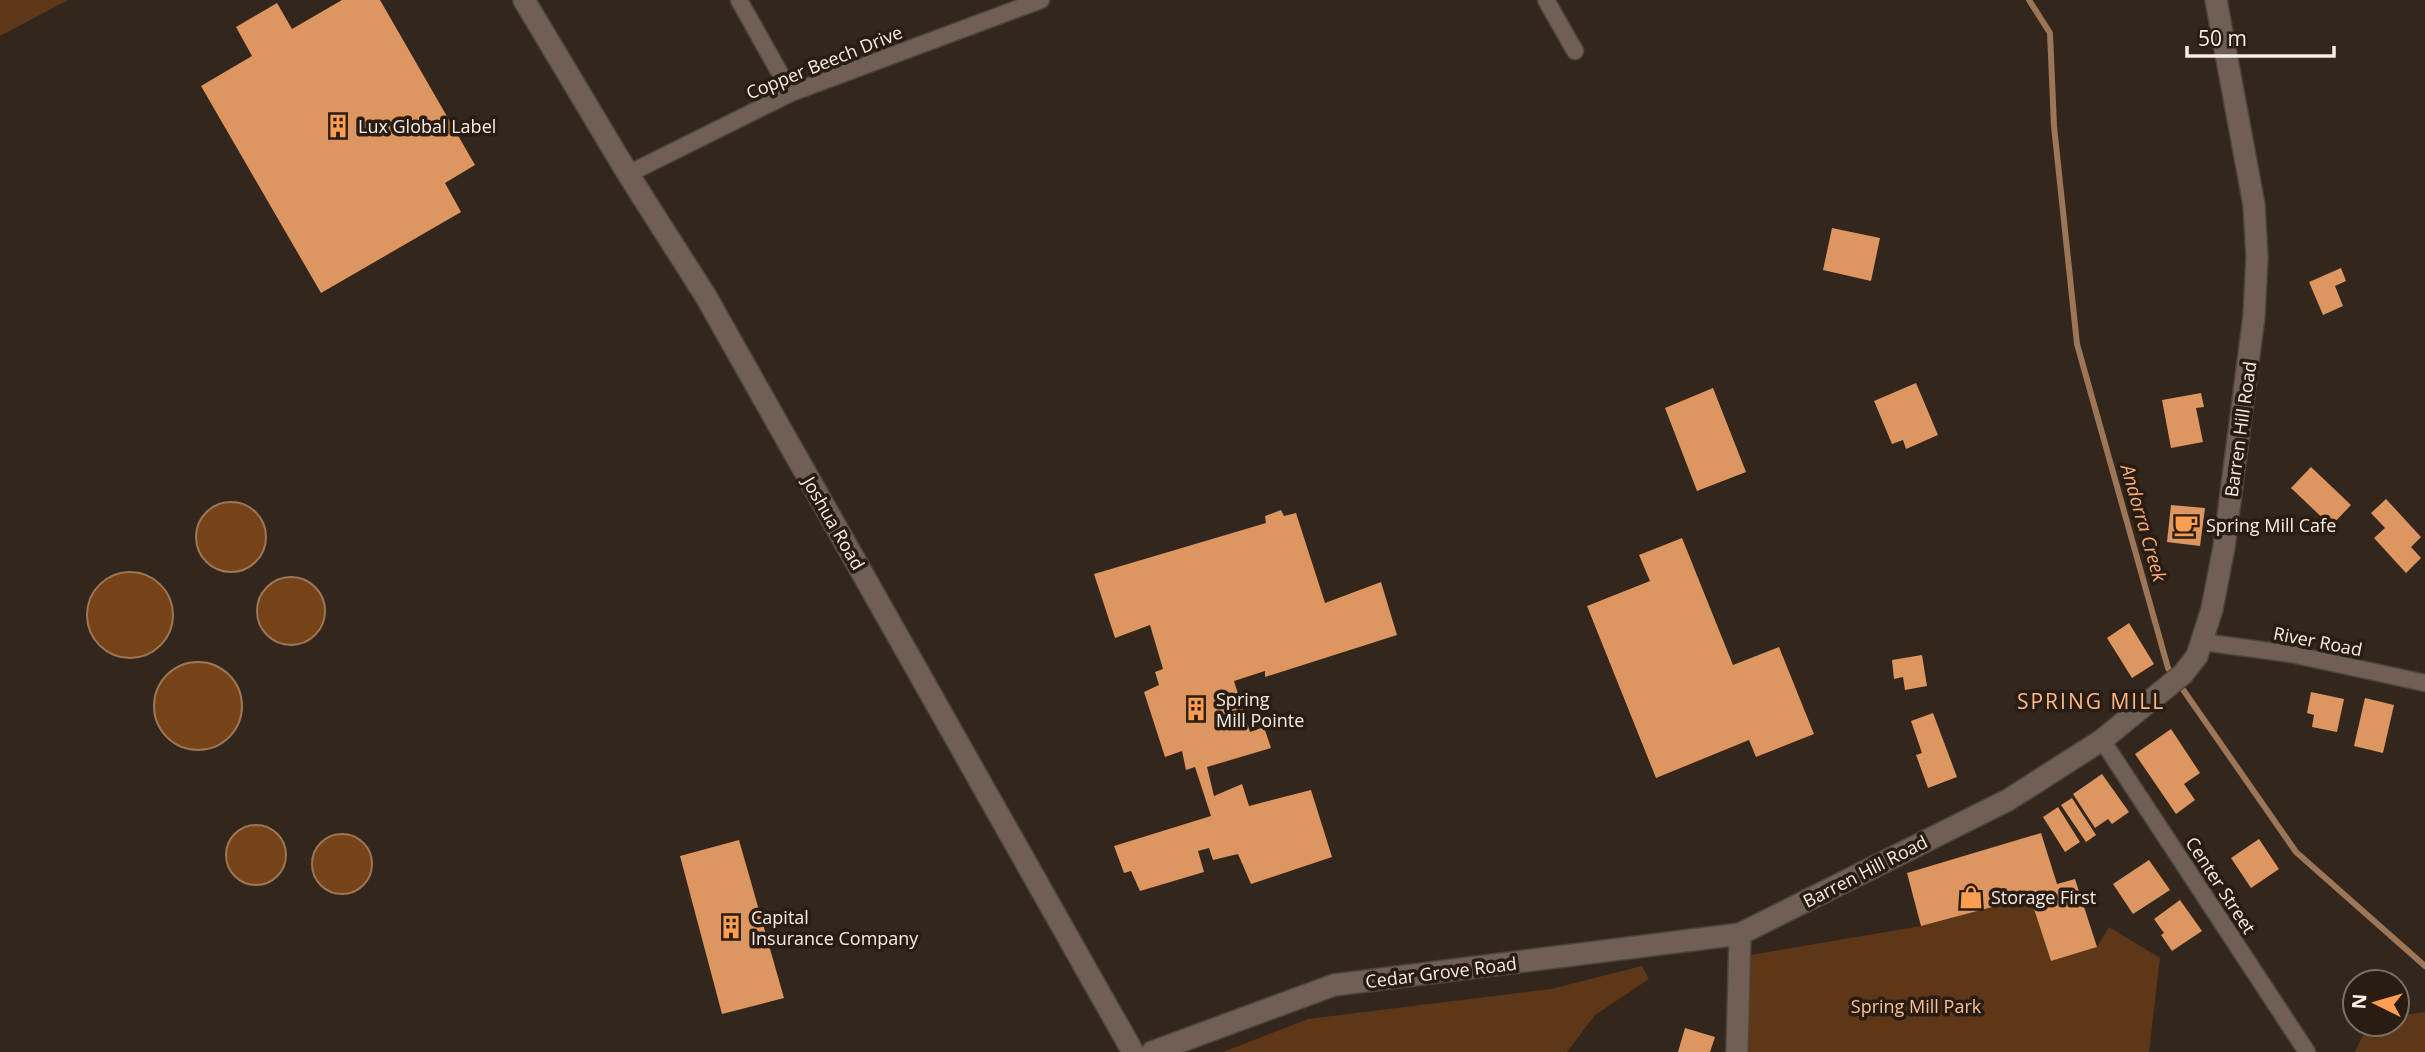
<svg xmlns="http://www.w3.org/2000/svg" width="2425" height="1052" font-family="'Open Sans',sans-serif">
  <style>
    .green { fill: #5e3718 }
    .water { fill: #764318; stroke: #9c7656; stroke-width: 2 }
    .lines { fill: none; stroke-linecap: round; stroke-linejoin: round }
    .stream { stroke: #9c7656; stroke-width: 6 }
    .building { fill: #dd965f }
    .minor-casing { stroke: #4f443c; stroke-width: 19 }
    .tertiary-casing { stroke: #4f443c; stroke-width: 24 }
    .secondary-casing { stroke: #4f443c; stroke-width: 24 }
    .minor { stroke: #6f5f55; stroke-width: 16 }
    .tertiary { stroke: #6f5f55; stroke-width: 21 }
    .secondary { stroke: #6f5f55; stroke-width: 21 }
    .labels { text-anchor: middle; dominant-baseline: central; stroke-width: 7; stroke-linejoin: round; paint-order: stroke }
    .street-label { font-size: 18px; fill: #f6ede6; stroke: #291c13 }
    .poi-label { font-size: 18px; fill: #f6ede6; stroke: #291c13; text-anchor: start }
    .park-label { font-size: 18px; fill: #fac198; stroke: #291c13 }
    .water-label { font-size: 19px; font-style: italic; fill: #f7ac74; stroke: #291c13 }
    .quarter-label { font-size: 21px; letter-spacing: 2px; fill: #fbb988; stroke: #291c13 }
  </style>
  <rect width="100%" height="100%" fill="#33261c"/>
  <path class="green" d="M0 0H68L0 36Z
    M2030 897 2051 961 2097 947 2109 927 2160 958 2149 1052H1734L1739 957 1921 926Z
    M1642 966 1649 979 1595 1015 1567 1052H1223L1308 1019 1551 989Z
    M2425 1012V1052H2355L2368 1024H2397V1016Z"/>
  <path class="water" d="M196 537a35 35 0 1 1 70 0a35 35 0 1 1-70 0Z
    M87 615a43 43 0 1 1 86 0a43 43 0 1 1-86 0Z
    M257 611a34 34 0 1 1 68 0a34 34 0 1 1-68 0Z
    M154 706a44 44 0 1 1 88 0a44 44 0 1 1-88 0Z
    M226 855a30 30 0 1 1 60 0a30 30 0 1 1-60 0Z
    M312 864a30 30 0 1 1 60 0a30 30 0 1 1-60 0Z"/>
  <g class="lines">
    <path class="stream" d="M2029 0 2050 33 2054 126 2077 344 2168 668 2296 852 2425 966"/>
  </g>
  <path class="building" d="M342 0H380L475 165 445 183 461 212 321 293 201 86 252 56 236 27 277 3 292 29Z
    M1832 228 1880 238 1871 281 1823 270Z
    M2341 268 2346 281 2335 286 2343 306 2323 315 2309 282Z
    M1916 383 1938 435 1906 449 1903 440 1892 444 1874 401Z
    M1713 388 1746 472 1697 491 1665 408Z
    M2201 393 2204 407 2196 408 2203 442 2171 448 2162 400Z
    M2311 467 2351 505 2331 526 2291 488Z
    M2386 499 2421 537 2411 547 2421 558 2406 573 2374 538 2385 528 2371 513Z
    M2171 505 2205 508 2200 546 2167 542Z
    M1281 510 1284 516 1296 513 1325 603 1381 582 1397 635 1265 677V671L1234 681 1250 732 1264 727 1271 748 1207 767 1214 796 1242 784 1249 806 1311 790 1332 857 1251 884 1238 854 1213 860 1209 848 1198 851 1204 872 1140 891 1131 871 1124 873 1114 846 1211 816 1195 767 1186 770 1182 751 1165 757 1144 692 1159 685 1155 672 1163 669 1150 625 1115 638 1094 574 1266 523 1265 516Z
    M1682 538 1733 665 1779 647 1814 734 1756 757 1749 740 1656 778 1587 606 1650 581 1639 555Z
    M2129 623 2154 664 2132 678 2107 638Z
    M1922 655 1927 686 1905 690 1903 677 1894 679 1892 660Z
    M2311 692 2344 699 2337 732 2312 727 2314 715 2307 713Z
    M2365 698 2394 705 2383 753 2354 746Z
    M1933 713 1957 777 1928 788 1916 755 1922 753 1911 721Z
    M2171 729 2200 773 2184 784 2195 800 2176 814 2135 754Z
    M2102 774 2129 812 2112 824 2108 819 2095 828 2073 794Z
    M2072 798 2096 835 2086 842 2061 805Z
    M2058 807 2080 842 2065 852 2043 817Z
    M2041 833 2057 884 2075 879 2097 947 2051 961 2030 897 1921 926 1907 873Z
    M2259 839 2279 869 2251 888 2231 858Z
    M739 840 784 998 722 1014 680 856Z
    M2149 860 2170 890 2133 914 2113 884Z
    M2180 900 2202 931 2172 951 2161 935 2164 933 2154 919Z
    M1685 1028 1715 1037 1710 1052H1678Z"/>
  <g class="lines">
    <g class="minor-casing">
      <path id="minor" d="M739 0 791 93
        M1546 0 1575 51
        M628 174 791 93 1041 0
        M2203 642 2291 654 2425 683
        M2102 740 2307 1052"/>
    </g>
    <g class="tertiary-casing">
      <path id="tertiary" d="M1740 934 2008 800 2102 740 2183 674 2197 656 2212 609 2224 547 2254 316 2257 257 2254 205 2216 0"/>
    </g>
    <g class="secondary-casing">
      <path id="secondary" d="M524 0 628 174 705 295 1133 1052
        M1152 1052 1334 985 1740 934 1737 1052"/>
    </g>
    <use href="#minor" class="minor"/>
    <use href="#tertiary" class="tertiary"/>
    <use href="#secondary" class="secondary"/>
  </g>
  <defs>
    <g id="building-bare" transform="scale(1.89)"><path d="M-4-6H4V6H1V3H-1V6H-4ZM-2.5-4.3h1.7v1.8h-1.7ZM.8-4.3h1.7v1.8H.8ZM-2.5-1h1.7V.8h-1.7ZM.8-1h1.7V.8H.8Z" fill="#fc9e52" stroke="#291c13" stroke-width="2.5" paint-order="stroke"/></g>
    <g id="cafe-bare" transform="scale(1.89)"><path d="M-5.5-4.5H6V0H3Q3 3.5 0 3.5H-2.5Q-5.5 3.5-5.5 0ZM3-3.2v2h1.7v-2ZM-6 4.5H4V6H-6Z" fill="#fc9e52" stroke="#291c13" stroke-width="2.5" paint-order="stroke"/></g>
    <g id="shop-bare" transform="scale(1.89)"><path d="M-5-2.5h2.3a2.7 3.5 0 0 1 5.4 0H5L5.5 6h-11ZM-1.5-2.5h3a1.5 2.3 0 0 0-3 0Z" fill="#fc9e52" stroke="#291c13" stroke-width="2.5" paint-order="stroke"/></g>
  </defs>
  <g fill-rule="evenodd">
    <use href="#building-bare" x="338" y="126"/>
    <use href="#cafe-bare" x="2186" y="525"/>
    <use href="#building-bare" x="1196" y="709"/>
    <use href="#shop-bare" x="1971" y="897"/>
    <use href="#building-bare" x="731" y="927"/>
  </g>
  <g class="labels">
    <g class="street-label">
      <text transform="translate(824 62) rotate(-22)">Copper Beech Drive</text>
      <text transform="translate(2240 429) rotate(-82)">Barren Hill Road</text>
      <text transform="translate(834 523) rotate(60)">Joshua Road</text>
      <text transform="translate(2318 641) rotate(11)">River Road</text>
      <text transform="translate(1865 871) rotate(-27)">Barren Hill Road</text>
      <text transform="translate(2221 885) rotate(57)">Center Street</text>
      <text transform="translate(1441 972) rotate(-7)">Cedar Grove Road</text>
    </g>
    <g class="poi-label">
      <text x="358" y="126">Lux Global Label</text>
      <text x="2206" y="525">Spring Mill Cafe</text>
      <text x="1216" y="699">Spring<tspan x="1216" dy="21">Mill Pointe</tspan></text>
      <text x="1991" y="897">Storage First</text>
      <text x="751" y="917">Capital<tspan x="751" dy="21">Insurance Company</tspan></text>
    </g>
    <g class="park-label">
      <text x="1916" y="1006">Spring Mill Park</text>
    </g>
    <g class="water-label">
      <text transform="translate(2144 523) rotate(74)">Andorra Creek</text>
    </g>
    <g class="quarter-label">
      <text x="2091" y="701">SPRING MILL</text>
    </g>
  </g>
  <g transform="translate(2376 1003) rotate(275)"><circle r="33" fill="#291c13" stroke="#7b7067" stroke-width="2"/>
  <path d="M0-5L12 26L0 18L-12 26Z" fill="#fc9e52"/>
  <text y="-10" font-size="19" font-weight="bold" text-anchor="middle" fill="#f6ede6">N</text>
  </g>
  <path d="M2187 46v10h147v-10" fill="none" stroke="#f6ede6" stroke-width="3.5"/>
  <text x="2198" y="46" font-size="21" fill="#f6ede6" stroke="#291c13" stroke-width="5" paint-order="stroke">50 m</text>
</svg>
